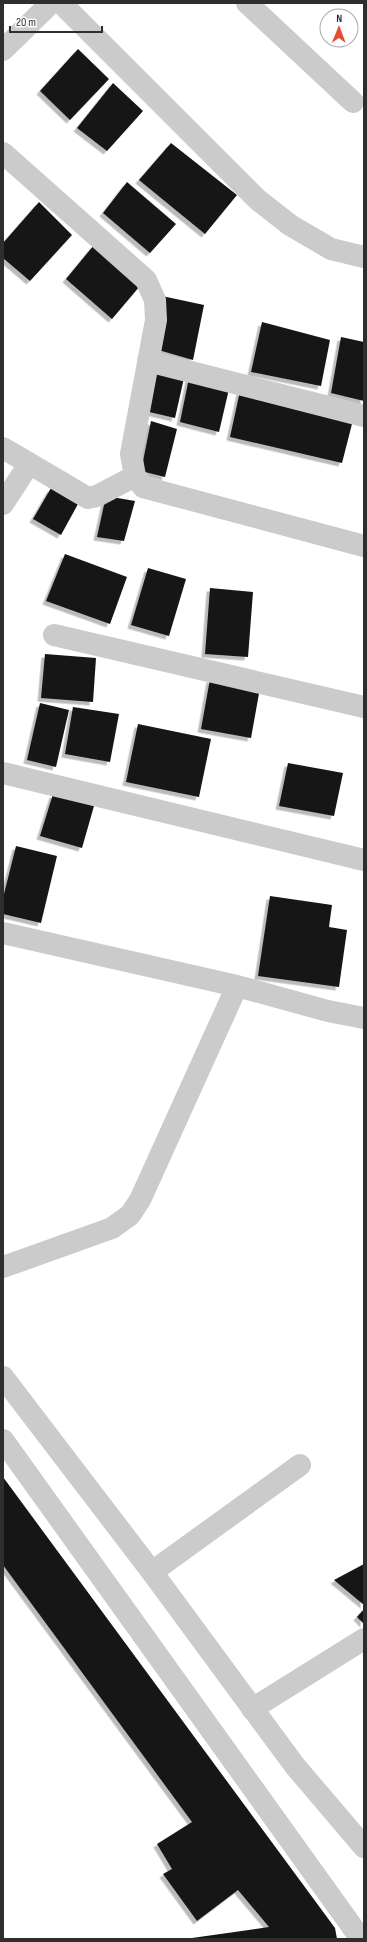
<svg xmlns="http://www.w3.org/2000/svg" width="367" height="1942" font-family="'Sofia Sans Condensed',sans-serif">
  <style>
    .building { fill: #151515; filter: url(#shadow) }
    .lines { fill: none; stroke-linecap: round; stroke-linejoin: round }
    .minor { stroke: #cbcbcb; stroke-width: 22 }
  </style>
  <defs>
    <filter id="shadow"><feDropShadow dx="-3.5" dy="3.5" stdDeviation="0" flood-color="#0004"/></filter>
  </defs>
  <rect width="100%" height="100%" fill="#fff"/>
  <path class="building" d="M78 49 109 79 70 120 40 91Z
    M113 83 143 111 107 151 77 128Z
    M171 143 237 195 205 234 139 180Z
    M127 182 176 224 150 253 103 213Z
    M39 202 72 235 30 281 3 258V243Z
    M94 245 140 286 112 319 66 279Z
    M162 296 204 305 193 360 155 349Z
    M262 322 330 340 321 386 251 372Z
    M341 337 364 342V401L331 393Z
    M151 369 184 378 175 418 145 411Z
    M189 378 229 389 219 432 180 422Z
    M240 391 353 420 342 463 230 437Z
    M151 421 177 429 165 477 141 471Z
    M51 488 78 504 61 535 33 519Z
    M106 496 135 501 124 541 97 537Z
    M65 554 127 577 110 624 46 601Z
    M148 568 186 579 169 636 131 625Z
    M210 588 253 592 248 657 205 654Z
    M45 654 96 658 93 702 41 698Z
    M210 679 260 688 251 738 201 729Z
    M40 703 69 710 56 767 27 760Z
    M73 707 119 714 110 762 65 754Z
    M138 724 211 739 199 797 126 782Z
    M288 763 343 773 334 816 279 806Z
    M53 794 94 806 82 848 40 836Z
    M16 846 57 856 41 923 3 914V898Z
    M270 896 332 905 329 927 347 930 339 987 258 976Z
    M3 1477 335 1928 337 1939H185L269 1927 238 1890 197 1921 163 1874 172 1869 157 1844 192 1822 3 1565Z
    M364 1564V1605L334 1580Z
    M364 1609V1624L357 1617Z"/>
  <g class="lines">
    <path class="minor" d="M61 3 258 200 290 225 331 249 364 257
      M247 3 353 102
      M3 50 51 3
      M3 153 146 280 155 300 156 320 131 454 135 476 143 487 364 546
      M148 361 364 416
      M3 448 88 498 97 496 135 476
      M3 504 29 464
      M54 635 364 707
      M3 773 364 860
      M3 933 237 986 328 1011 364 1018
      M3 1267 112 1228 130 1215 140 1200 237 986
      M3 1377 152 1572 295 1766 364 1847
      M3 1440 361 1939
      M152 1572 300 1465
      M252 1709 364 1639"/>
  </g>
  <rect width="367" height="1942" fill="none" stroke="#2e2e2e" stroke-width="8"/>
  <g transform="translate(339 28) rotate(1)"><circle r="19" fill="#ffffff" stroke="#ababab"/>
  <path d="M0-3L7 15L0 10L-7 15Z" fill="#e34d32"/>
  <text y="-6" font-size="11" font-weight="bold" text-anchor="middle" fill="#2e2e2e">N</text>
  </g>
  <path d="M10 26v6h92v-6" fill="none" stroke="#2e2e2e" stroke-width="2"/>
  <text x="16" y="26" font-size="12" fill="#2e2e2e" stroke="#ffffff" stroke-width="3" paint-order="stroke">20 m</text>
</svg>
